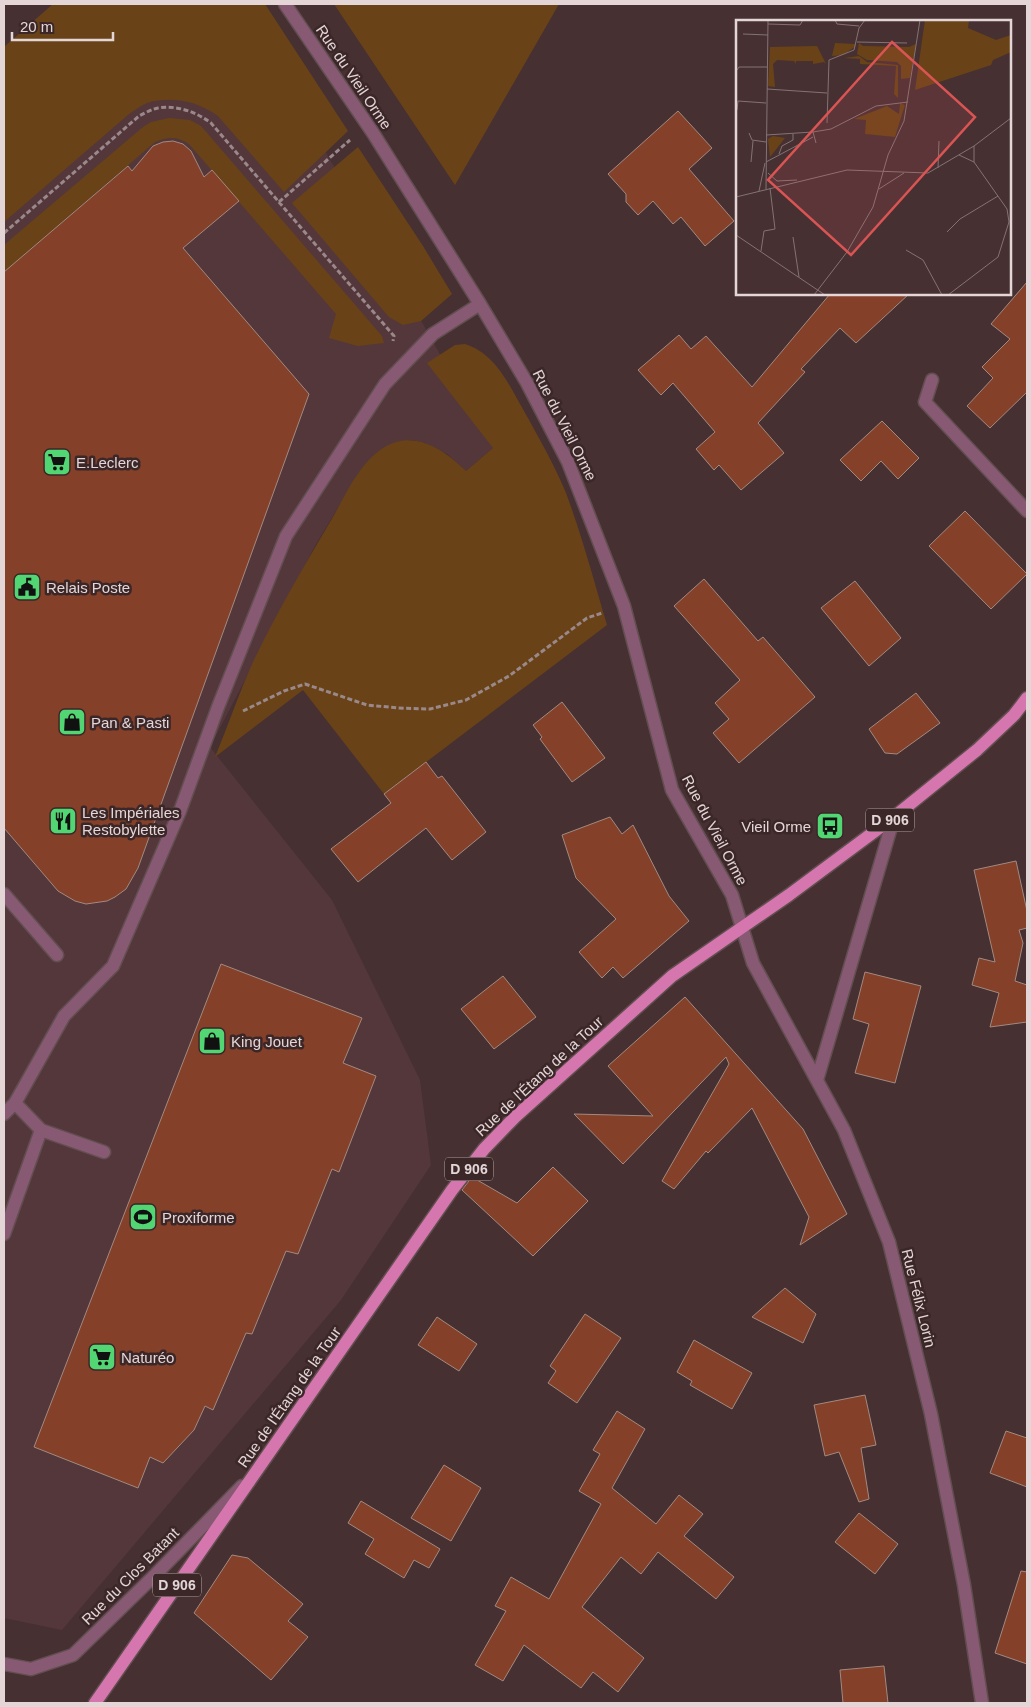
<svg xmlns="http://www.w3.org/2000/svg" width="1031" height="1707" font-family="Helvetica,sans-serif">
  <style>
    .built { fill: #54373a }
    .green { fill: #694317 }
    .building { fill: #844028; stroke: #a28a81 }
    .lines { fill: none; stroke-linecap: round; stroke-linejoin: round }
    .minor-casing { stroke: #624e50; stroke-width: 15 }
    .major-casing { stroke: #624e50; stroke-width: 15 }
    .path { stroke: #9a888a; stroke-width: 3; stroke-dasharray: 5 2.5; stroke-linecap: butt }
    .minor { stroke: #885973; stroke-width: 12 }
    .major { stroke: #d676ae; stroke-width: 12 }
    .labels { text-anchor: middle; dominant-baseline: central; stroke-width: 5; stroke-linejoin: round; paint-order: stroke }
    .shield { fill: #3b2628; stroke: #b1a1a2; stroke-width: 1 }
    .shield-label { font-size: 14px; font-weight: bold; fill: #e4d6d7 }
    .street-label { font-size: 15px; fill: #e4d6d7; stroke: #3b2628 }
    .poi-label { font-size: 15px; fill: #e4d6d7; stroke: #3b2628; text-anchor: start }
    .inset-road { fill: none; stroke: #857274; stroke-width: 1 }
    .view { fill: #da5454; fill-opacity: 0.15; stroke: #da5454; stroke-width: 2.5 }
    .inset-edge { fill: none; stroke: #e4d6d7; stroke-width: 2.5 }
  </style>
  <rect width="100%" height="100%" fill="#463032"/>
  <path class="built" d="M53 4H242L493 448 466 471 447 454 425 443 412 440 397 442 384 448 372 458 362 468 315 546 210 747 332 900 420 1080 431 1165 341 1300 62 1630 4 1618V47Z"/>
  <path class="green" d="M53 4H265L348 131 284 192 218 116C199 102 177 97 154 101 145 102 137 109 129 114L4 222V47Z
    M334 4H559L455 185Z
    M169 118 190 120 201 126 382 336 384 343 358 346 329 338 336 314 189 144C177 136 168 137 155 142L4 272V245L143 127 151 122Z
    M358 147 423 246 452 294 421 321 403 325 389 317 292 203Z
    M465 344C496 354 509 385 524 411 539 438 554 464 566 493 582 536 594 581 607 625L384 794 303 690 215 757C228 726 239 693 253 662 276 614 303 568 330 522 347 494 362 453 396 442 422 434 449 454 466 471L493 448 427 363 455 345Z"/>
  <path class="building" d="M678 111 712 148 689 169 734 221 705 246 681 217 673 224 653 201 638 215 626 202V194L608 174Z
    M173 141 183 144 191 151 204 177 212 170 239 201 183 248 309 394 138 868 126 889 115 897 107 901 86 904 75 901 58 891 4 828V272L128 166 132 171 153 146 163 142Z
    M1027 282V392L990 428 967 406 993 378 982 367 1010 339 991 324Z
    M830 294H909L856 343 840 328 801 369 805 372 758 423 784 453 741 490 719 465 714 470 696 449 715 432 673 383 661 395 638 370 679 335 691 349 706 336 752 387Z
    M882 421 919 458 898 479 881 461 861 481 840 460Z
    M965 511 1027 574 991 609 929 546Z
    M704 579 758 641 763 637 815 697 739 763 713 733 729 719 715 703 740 680 674 606Z
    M855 581 901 638 869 666 821 608Z
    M916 693 940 723 897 754 885 753 869 729Z
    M562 702 605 758 572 782 540 739 542 737 533 725Z
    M426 762 438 778 442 776 486 832 452 860 426 828 358 882 331 849 391 803 384 794Z
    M610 817 622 834 633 825 669 896 689 921 623 978 613 967 602 978 579 952 616 919 576 878 562 835Z
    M1016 861 1027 911V928L1019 930 1023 943 1015 981 1027 985V1022L990 1027 999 993 972 985 979 958 995 962 974 870Z
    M221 964 362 1018 343 1063 376 1076 339 1172 332 1169 298 1254 286 1251 252 1334 246 1333 213 1410 205 1406 194 1430 163 1463 150 1457 138 1488 34 1447Z
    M865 972 921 986 895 1083 855 1073 869 1024 853 1019Z
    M503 976 536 1017 494 1049 461 1009Z
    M685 997 803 1129 847 1214 800 1245 809 1217 752 1108 708 1153 706 1151 674 1189 662 1181 729 1064 726 1057 623 1164 574 1114 653 1116 608 1066Z
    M553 1167 588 1201 533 1256 462 1190 472 1177 517 1203Z
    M785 1288 816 1314 803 1343 752 1317Z
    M585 1314 621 1338 577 1403 548 1383 556 1371 550 1366Z
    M437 1317 477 1344 459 1371 418 1345Z
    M694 1340 752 1373 732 1409 690 1385 692 1381 677 1372Z
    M865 1395 876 1445 861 1448 869 1499 859 1502 839 1452 825 1456 814 1405Z
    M617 1411 645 1429 612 1488 656 1524 679 1495 703 1514 684 1536 734 1577 716 1599 658 1552 641 1574 621 1557 582 1607 644 1658 618 1692 593 1672 581 1688 524 1645 503 1681 475 1665 506 1611 495 1606 511 1577 549 1599 601 1504 579 1491 600 1454 593 1450Z
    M1006 1431 1027 1438V1487L990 1473Z
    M444 1465 481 1488 451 1541 411 1518Z
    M361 1501 440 1549 429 1568 414 1560 404 1578 365 1554 374 1539 348 1523Z
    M859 1513 898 1544 875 1574 835 1542Z
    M232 1555 248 1558 303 1604 288 1621 308 1637 271 1680 194 1613Z
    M1021 1571 1027 1572V1664L995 1653Z
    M884 1666 888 1703H843L840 1670Z"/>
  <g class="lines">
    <g class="minor-casing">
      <path id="minor" d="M285 4 373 133 480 304 527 383 568 462 624 606 672 790 732 895 753 963 844 1130 889 1242 931 1414 964 1585 982 1703
        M932 380 925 402 1027 511
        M4 894 57 955
        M817 1080 894 817
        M15 1103 64 1016 113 966 180 811 218 707 286 536 385 384 433 334 480 304
        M4 1114 15 1103 41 1130 104 1152
        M4 1234 41 1130
        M4 1664 31 1669 73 1655 156 1574 242 1486"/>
    </g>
    <g class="major-casing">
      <path id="major" d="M95 1703 452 1190 484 1149 515 1117 672 976 789 895 894 817 977 750 1014 715 1027 698"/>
    </g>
    <path class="path" d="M279 202 350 140
      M4 233 139 116C145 113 152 109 158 108 178 105 196 112 211 123L394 336 393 341
      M243 711 284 691 305 684 367 705 398 708 430 709 466 700 509 676 587 618 602 613"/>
    <use href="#minor" class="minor"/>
    <use href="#major" class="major"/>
  </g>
  <defs>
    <g id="supermarket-square" transform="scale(1.4375)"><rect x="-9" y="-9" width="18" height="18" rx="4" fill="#52d673" stroke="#3b2628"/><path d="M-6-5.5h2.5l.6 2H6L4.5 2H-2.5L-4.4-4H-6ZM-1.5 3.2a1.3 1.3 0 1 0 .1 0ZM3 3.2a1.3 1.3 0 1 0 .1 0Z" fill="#111"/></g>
    <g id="civic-square" transform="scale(1.4375)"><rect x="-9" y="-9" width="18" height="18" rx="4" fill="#52d673" stroke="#3b2628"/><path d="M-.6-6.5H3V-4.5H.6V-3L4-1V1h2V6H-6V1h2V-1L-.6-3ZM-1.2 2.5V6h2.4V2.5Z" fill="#111"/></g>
    <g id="shop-square" transform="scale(1.4375)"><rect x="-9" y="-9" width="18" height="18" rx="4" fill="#52d673" stroke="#3b2628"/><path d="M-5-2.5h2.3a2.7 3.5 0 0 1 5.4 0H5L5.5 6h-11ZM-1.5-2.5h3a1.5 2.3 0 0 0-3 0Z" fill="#111"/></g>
    <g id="restaurant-square" transform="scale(1.4375)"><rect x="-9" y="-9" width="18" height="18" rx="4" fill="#52d673" stroke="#3b2628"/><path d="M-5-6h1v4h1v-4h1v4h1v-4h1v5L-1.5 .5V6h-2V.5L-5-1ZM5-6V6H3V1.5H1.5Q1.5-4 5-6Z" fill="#111"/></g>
    <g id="bus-square" transform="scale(1.4375)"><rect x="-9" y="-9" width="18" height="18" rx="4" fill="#52d673" stroke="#3b2628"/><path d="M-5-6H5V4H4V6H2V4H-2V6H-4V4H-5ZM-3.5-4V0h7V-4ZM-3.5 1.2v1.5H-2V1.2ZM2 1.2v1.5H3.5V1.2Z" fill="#111"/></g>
    <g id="stadium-square" transform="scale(1.4375)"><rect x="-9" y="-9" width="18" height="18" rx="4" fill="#52d673" stroke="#3b2628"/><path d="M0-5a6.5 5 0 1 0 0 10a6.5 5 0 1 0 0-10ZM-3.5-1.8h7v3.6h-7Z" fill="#111"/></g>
  </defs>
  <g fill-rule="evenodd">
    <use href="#supermarket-square" x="57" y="462"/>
    <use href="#civic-square" x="27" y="587"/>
    <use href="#shop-square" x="72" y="722"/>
    <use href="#restaurant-square" x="63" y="821"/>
    <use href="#bus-square" x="830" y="826"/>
    <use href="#shop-square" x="212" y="1041"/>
    <use href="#stadium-square" x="143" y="1217"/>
    <use href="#supermarket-square" x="102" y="1357"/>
  </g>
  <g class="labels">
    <g class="shield">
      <rect x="866" y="808.5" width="48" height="23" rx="4"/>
      <rect x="445" y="1157.5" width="48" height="23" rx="4"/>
      <rect x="153" y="1573.5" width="48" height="23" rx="4"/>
    </g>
    <g class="shield-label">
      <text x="890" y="820">D 906</text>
      <text x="469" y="1169">D 906</text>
      <text x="177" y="1585">D 906</text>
    </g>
    <g class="street-label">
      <text transform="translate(354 77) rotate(56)">Rue du Vieil Orme</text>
      <text transform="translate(565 425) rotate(63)">Rue du Vieil Orme</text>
      <text transform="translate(715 830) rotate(62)">Rue du Vieil Orme</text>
      <text transform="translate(539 1076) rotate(-43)">Rue de l'Étang de la Tour</text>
      <text transform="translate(919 1298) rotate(76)">Rue Félix Lorin</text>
      <text transform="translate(289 1397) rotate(-55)">Rue de l'Étang de la Tour</text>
      <text transform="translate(130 1576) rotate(-45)">Rue du Clos Batant</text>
    </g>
    <g class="poi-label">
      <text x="76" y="462">E.Leclerc</text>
      <text x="46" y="587">Relais Poste</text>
      <text x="91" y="722">Pan &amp; Pasti</text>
      <text x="82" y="812">Les Impériales<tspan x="82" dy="17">Restobylette</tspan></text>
      <text x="811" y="826" text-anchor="end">Vieil Orme</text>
      <text x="231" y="1041">King Jouet</text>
      <text x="162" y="1217">Proxiforme</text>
      <text x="121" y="1357">Naturéo</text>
    </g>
  </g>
  <g transform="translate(736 20)">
    <rect width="275" height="275" fill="#463032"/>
    <path d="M189 0H233L232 8 260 20 275 15V32L257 40 255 45 179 70ZM99 23 119 24 120 26 107 35 96 36ZM123 23 127 26 173 27 180 24 174 58 165 59V46L161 42 131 40 121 34ZM81 26 90 44 88 42 77 44V41H60V44L58 41 41 40 37 44 39 67 32 66 34 27ZM123 36 131 42 162 45V78L158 74 160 46 124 44V39L108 38ZM164 83 169 85 159 117 129 114 130 100 118 99 151 86 163 94ZM37 116 49 118 34 137 32 119Z" fill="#694317"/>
    <path class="inset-road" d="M99 0 101 4 123 6M32 4 64 5 67 0M7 14 32 15M121 22 171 23M1 50 3 47H31M31 69 91 73M1 90 2 81 30 83M91 103 93 40 118 30 123 8 129 0M77 112 95 109 140 86 172 82M13 113 16 120 30 122M30 115 77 112 80 123M43 134 46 126 57 120V114M15 142 17 121M30 142 77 117M238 142V126M202 148 203 121M32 153 41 161 61 160M30 169 32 0M143 169 168 153M23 171 29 143M0 177 111 150 192 153 238 126 275 98M211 212 224 199 262 176M0 215 89 275M57 217 63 257M170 230 187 240 206 275M25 231 28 211 39 209 34 168M78 275 111 232 137 187 152 135 168 101 184 0M212 275 262 237 273 202 271 189 238 142 223 135"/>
    <path class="view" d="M156 22 239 97 115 235 32 160Z"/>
    <rect width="275" height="275" class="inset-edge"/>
  </g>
  <rect width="1031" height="1707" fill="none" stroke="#e4d6d7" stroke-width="10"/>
  <path d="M12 32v8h101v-8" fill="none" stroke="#e4d6d7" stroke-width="2.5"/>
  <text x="20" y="32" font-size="15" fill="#e4d6d7" stroke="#3b2628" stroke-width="4" paint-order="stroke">20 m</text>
</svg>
